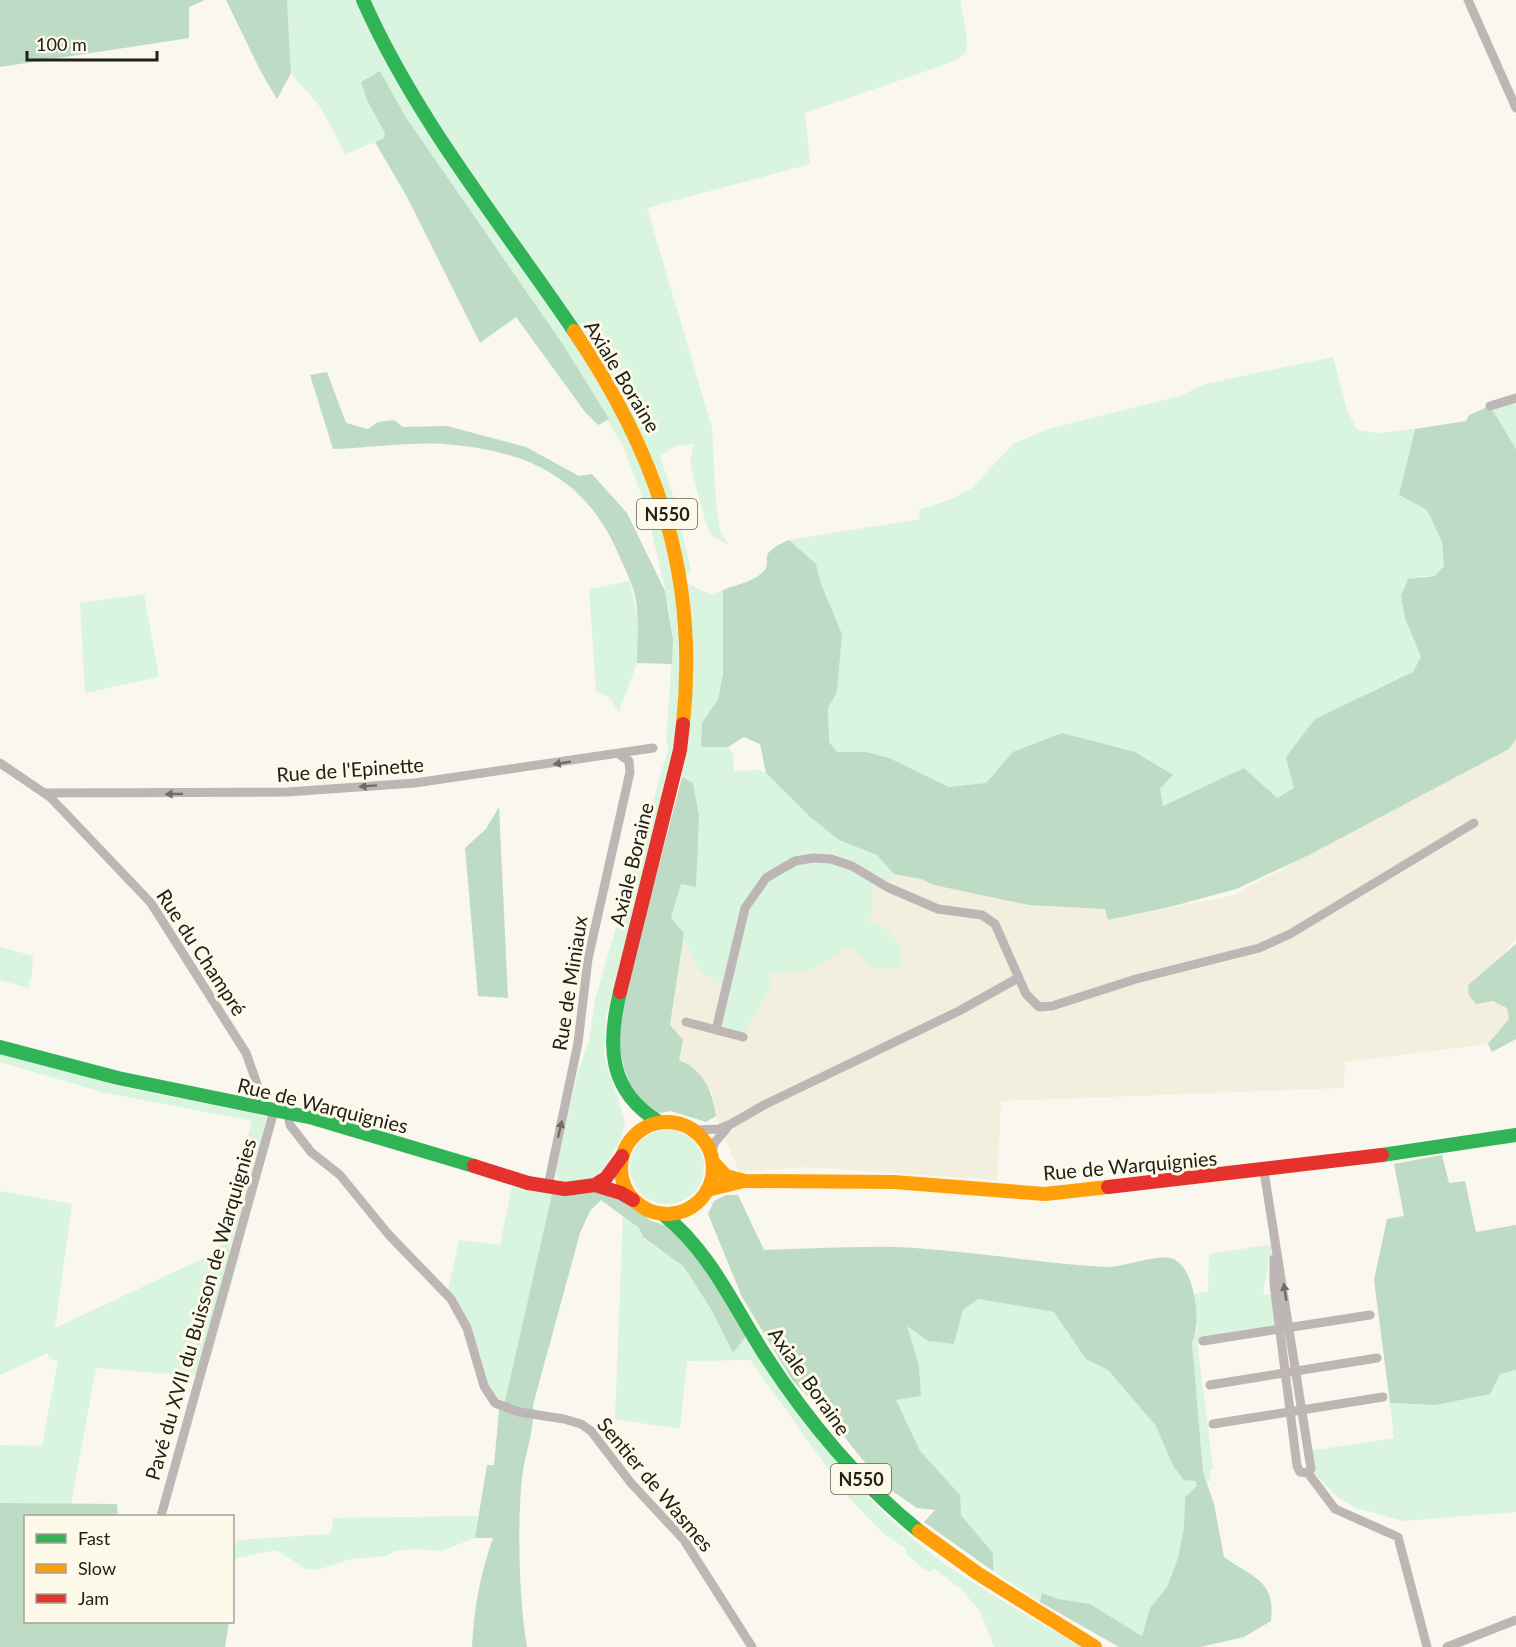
<svg xmlns="http://www.w3.org/2000/svg" width="1516" height="1647" font-family="Lato,sans-serif">
  <style>
    .built { fill: #f3efde }
    .green { fill: #d9f4df }
    .forest { fill: #bddbc5 }
    .lines { fill: none; stroke-linecap: round; stroke-linejoin: round }
    .street { stroke: #beb6b4; stroke-width: 9 }
    .fast { stroke: #30b455; stroke-width: 14 }
    .slow { stroke: #ff9f0a; stroke-width: 14 }
    .jam { stroke: #e5322d; stroke-width: 14 }
    .oneway { fill: #706b67 }
    .labels { text-anchor: middle; dominant-baseline: central; stroke-width: 6; stroke-linejoin: round; paint-order: stroke }
    .shield { fill: #fefae9; stroke: #636158; stroke-width: 1.5 }
    .shield-label { font-size: 18px; font-weight: bold; fill: #21201a }
    .street-label { font-size: 20px; fill: #21201a; stroke: #fefae9 }
  </style>
  <rect width="100%" height="100%" fill="#f9f7ee"/>
  <path class="built" d="M1516 739V938L1504 954 1468 985 1507 1007 1509 1019 1488 1044 1345 1062 1344 1088 1001 1101 997 1180 806 1167 739 1172 716 1116 712 1093 679 1060 670 1025 684 933 698 780 766 773 870 860 1105 909 1109 920 1231 896 1509 749Z"/>
  <path class="green" d="M287 0H960L967 39 966 53 955 61 805 113 810 164 647 208 712 428 716 504 720 530 728 545 711 535 704 517 690 462 694 444 676 446 660 456 674 498 691 570 682 581 712 595 723 590V674L718 699 702 723 701 747H728L733 754 734 771 759 770 766 773 809 816 839 840 877 855 894 874 887 887 871 878 873 897 870 924 878 923C897 936 903 945 901 968H871L851 945C816 970 812 973 769 973L770 988 743 1037 716 1030 726 987C682 969 699 949 671 919L681 884 695 887 699 816 693 783 682 777 686 750 674 747 606 1018 604 1054 625 1122 621 1139 604 1169 590 1183H561L555 1173 577 1075 589 1041 595 1000 669 746 666 744 673 639 669 607 647 510 624 448 564 346 405 116 380 71 368 102 385 133 383 139 345 154 321 108 291 73Z
    M1333 357 1347 410 1357 430 1378 433 1415 429 1399 495 1427 510 1442 542 1444 567 1436 576H1421L1405 618 1421 657 1413 672 1315 719 1294 788 1277 799 1262 786 1190 793 1163 806 1160 789 1172 775 1135 752H1013L986 783 949 787 889 758 866 752H837L829 742 828 708 837 692 842 634 821 584 816 564 789 540 920 519 919 510 952 499 972 488 1013 444 1048 429 1180 396 1205 384Z
    M1516 398V449L1490 406Z
    M630 581 638 621 637 663 619 712 609 697 596 691 589 589Z
    M144 594 159 677 85 693 80 603Z
    M0 947 33 956 32 974 28 988 0 980Z
    M0 1053 118 1086 269 1117 230 1248 241 1250 210 1361 195 1376 96 1368 71 1504 0 1503V1445L42 1446 58 1360 49 1359 48 1353 0 1375V1191L72 1204 55 1328 219 1251 252 1121 102 1092 0 1062Z
    M630 1167a37 37 0 1 1 74 0a37 37 0 1 1-74 0Z
    M513 1182 552 1194 505 1401 499 1411 483 1394 465 1334 447 1295 459 1240 500 1245Z
    M623 1216 639 1229 643 1238 684 1267 711 1309 733 1352 747 1335C799 1412 850 1490 924 1548 973 1586 1029 1616 1082 1647H994L981 1613 962 1590 935 1569 928 1572 908 1556 905 1548 883 1533 850 1499 750 1360 687 1361 680 1429 615 1419Z
    M1273 1244 1274 1256 1269 1259 1263 1295 1276 1294 1281 1329 1197 1342 1213 1469 1209 1471 1211 1480 1206 1482 1203 1472 1192 1342 1197 1331 1193 1294 1208 1291 1209 1254Z
    M978 1299 1054 1312 1086 1358 1108 1370 1156 1426 1173 1466 1195 1480 1197 1487 1185 1497 1184 1528 1178 1558 1167 1587 1150 1608 1142 1636 1090 1604 1058 1599 1043 1593 1040 1602 993 1571V1553L961 1515 931 1486 920 1451 895 1400 921 1396 919 1365 906 1325 954 1344 963 1310Z
    M1516 1370V1512L1403 1521 1356 1508 1337 1497 1311 1469 1309 1451 1394 1438 1390 1403 1435 1405 1500 1374Z
    M480 1516 475 1538 441 1551 417 1549 395 1551 387 1556 351 1559 317 1570 306 1569 276 1550 233 1559V1550L238 1540 330 1534 334 1518Z"/>
  <path class="forest" d="M0 0H205L189 7V38L0 67Z
    M226 0H287L291 73 277 99 261 72Z
    M380 71 405 116 564 346 609 419 598 425 585 412 516 317 480 343 407 197 375 142 383 139 385 133 368 102 361 82Z
    M327 372 346 423 368 429 378 422 394 420 403 427 447 426 526 447 579 476 592 474 627 513 665 591 673 639 672 664 637 663C637 639 640 614 634 591 630 578 623 565 618 553 584 475 524 450 443 444 407 442 369 448 333 449L310 375Z
    M1490 406 1516 449V739L1509 749 1309 855 1236 889 1170 907 1108 920 1105 909 1029 905 934 885 921 879 894 874 877 855 839 840 809 816 766 773 760 744 744 737 728 747H701L702 723 718 699 723 674V590C735 585 753 582 762 573 776 560 752 556 789 540L816 564 821 584 842 634 837 692 828 708 829 742 837 752H866L889 758 949 787 986 783 1013 752 1062 733 1135 752 1173 775 1160 789 1163 806 1244 768 1277 798 1294 788 1286 757 1315 719 1413 672 1421 657 1405 618 1401 596 1408 579 1435 576 1444 566 1442 542 1427 510 1399 495 1415 429 1466 421 1469 415Z
    M682 777 693 783 699 816 696 887 681 884 671 918 684 933 670 1025 683 1040 679 1060C704 1070 712 1091 716 1116L706 1122 671 1111 654 1114C624 1087 618 1056 619 1017Z
    M499 807 508 998 478 996 465 848 486 829Z
    M1516 944V1039L1492 1052 1488 1044 1509 1019 1507 1008 1493 1001 1476 1004 1469 995 1468 985Z
    M1442 1155 1449 1183 1465 1181 1476 1232 1516 1225V1370L1500 1374 1490 1394 1435 1405 1390 1403 1374 1280 1387 1219 1404 1216 1394 1164Z
    M592 1190 621 1197 651 1221 667 1226 682 1238 710 1273 747 1335 733 1353 711 1309 684 1267 643 1237 639 1228 601 1200 590 1211 580 1233 533 1405C535 1430 525 1453 522 1477 517 1525 519 1600 527 1647H472C474 1609 480 1574 493 1538H475L487 1465H494L499 1411 505 1401 552 1194Z
    M726 1195H738L764 1250C808 1249 852 1246 896 1247 966 1250 1036 1263 1105 1267 1124 1268 1157 1253 1173 1259 1195 1267 1202 1324 1192 1342L1203 1472 1214 1504 1224 1557C1253 1578 1276 1580 1271 1621L1244 1637 1200 1647H1119L1040 1602 1042 1593 1058 1599 1090 1604 1142 1636 1150 1608 1167 1587 1178 1558 1184 1528 1185 1497 1197 1486 1195 1481 1184 1480 1173 1466 1156 1426 1108 1370 1086 1359 1054 1312 978 1299 963 1310 954 1344 928 1341 907 1326 919 1365 921 1396 896 1400 920 1451 960 1495 961 1515 993 1553V1571L924 1522 935 1510 917 1508 882 1484 830 1419 792 1380 742 1297 708 1214 714 1201Z
    M0 1503 117 1504 118 1516H26V1622H229L225 1647H0Z"/>
  <g class="lines">
    <path class="street" d="M1468 0 1516 108
      M1490 406 1516 398
      M0 763 50 797 151 903 246 1053 266 1109
      M46 793 287 792 415 783 653 748
      M686 1022 743 1037
      M716 1030 745 908 766 878 795 861 813 858 831 859 852 866 887 887 938 909 982 915 995 924 1026 994 1039 1007 1052 1006 1136 979 1259 948 1290 934 1474 823
      M288 1114 290 1125 311 1152 340 1175 389 1235 451 1299 467 1328 484 1386 495 1403 519 1412 564 1419 581 1424 591 1431 631 1483 684 1540 752 1647
      M694 1130 719 1129 731 1124 764 1105 959 1011 1018 978
      M711 1153 715 1142 727 1128
      M1264 1171 1311 1469 1308 1473
      M548 1186 578 1043 588 959 630 772 629 761 620 755
      M1274 1259V1284L1297 1466 1300 1472 1308 1473
      M1203 1341 1370 1315
      M1210 1385 1377 1358
      M1213 1424 1383 1397
      M1308 1473 1335 1509 1398 1537 1427 1647
      M161 1516 274 1111
      M1447 1647 1516 1620"/>
    <path class="fast" d="M363 0C416 120 501 223 574 331
      M620 992C607 1045 608 1091 659 1122
      M0 1047 118 1078 313 1118 474 1166
      M1382 1155 1516 1135
      M664 1215C710 1252 732 1303 763 1352 806 1419 856 1480 919 1531"/>
    <path class="slow" d="M574 331C657 454 699 575 683 724
      M621 1168a46 46 0 1 1 92 0a46 46 0 1 1-92 0Z
      M713 1162 726 1176 745 1181 894 1182 1045 1194 1108 1187
      M707 1190 740 1182
      M919 1531 977 1573 1095 1647"/>
    <path class="jam" d="M620 992 680 750 683 724
      M474 1166 528 1183 565 1189 595 1185 621 1193 633 1200
      M595 1185 606 1178 622 1156
      M1108 1187 1382 1155"/>
  </g>
  <defs><path id="oneway-solid" d="M-6-.8H1V-3.2L6.5 0L1 3.2V.8H-6Z" transform="scale(1.5)"/></defs>
  <g class="oneway">
    <use href="#oneway-solid" transform="translate(562 763) rotate(171)"/>
    <use href="#oneway-solid" transform="translate(368 786) rotate(176)"/>
    <use href="#oneway-solid" transform="translate(174 794) rotate(179)"/>
    <use href="#oneway-solid" transform="translate(560 1129) rotate(-77)"/>
    <use href="#oneway-solid" transform="translate(1285 1292) rotate(-99)"/>
  </g>
  <g class="labels">
    <g class="shield">
      <rect x="637" y="499" width="60" height="30" rx="4.5"/>
      <rect x="831" y="1464" width="60" height="30" rx="4.5"/>
    </g>
    <g class="shield-label">
      <text x="667" y="514">N550</text>
      <text x="861" y="1479">N550</text>
    </g>
    <g class="street-label">
      <text transform="translate(623 376) rotate(59)">Axiale Boraine</text>
      <text transform="translate(350 769) rotate(-4)">Rue de l'Epinette</text>
      <text transform="translate(631 864) rotate(-76)">Axiale Boraine</text>
      <text transform="translate(202 952) rotate(57)">Rue du Champré</text>
      <text transform="translate(569 983) rotate(-81)">Rue de Miniaux</text>
      <text transform="translate(323 1105) rotate(14)">Rue de Warquignies</text>
      <text transform="translate(1130 1165) rotate(-5)">Rue de Warquignies</text>
      <text transform="translate(200 1309) rotate(-74)">Pavé du XVII du Buisson de Warquignies</text>
      <text transform="translate(810 1381) rotate(55)">Axiale Boraine</text>
      <text transform="translate(656 1484) rotate(50)">Sentier de Wasmes</text>
    </g>
  </g>
  <rect x="24" y="1515" width="210" height="108" fill="#fefae9" stroke="#a6a396" stroke-width="1.5"/>
  <rect x="36" y="1534" width="30" height="9" fill="#30b455" stroke="#a6a396" stroke-width="1.5"/>
  <text x="78" y="1545" font-size="18" fill="#21201a">Fast</text>
  <rect x="36" y="1564" width="30" height="9" fill="#ff9f0a" stroke="#a6a396" stroke-width="1.5"/>
  <text x="78" y="1575" font-size="18" fill="#21201a">Slow</text>
  <rect x="36" y="1594" width="30" height="9" fill="#e5322d" stroke="#a6a396" stroke-width="1.5"/>
  <text x="78" y="1605" font-size="18" fill="#21201a">Jam</text>
  <path d="M27 51v9h130v-9" fill="none" stroke="#21201a" stroke-width="3"/>
  <text x="36" y="51" font-size="18" fill="#21201a" stroke="#fefae9" stroke-width="4.5" paint-order="stroke">100 m</text>
</svg>
